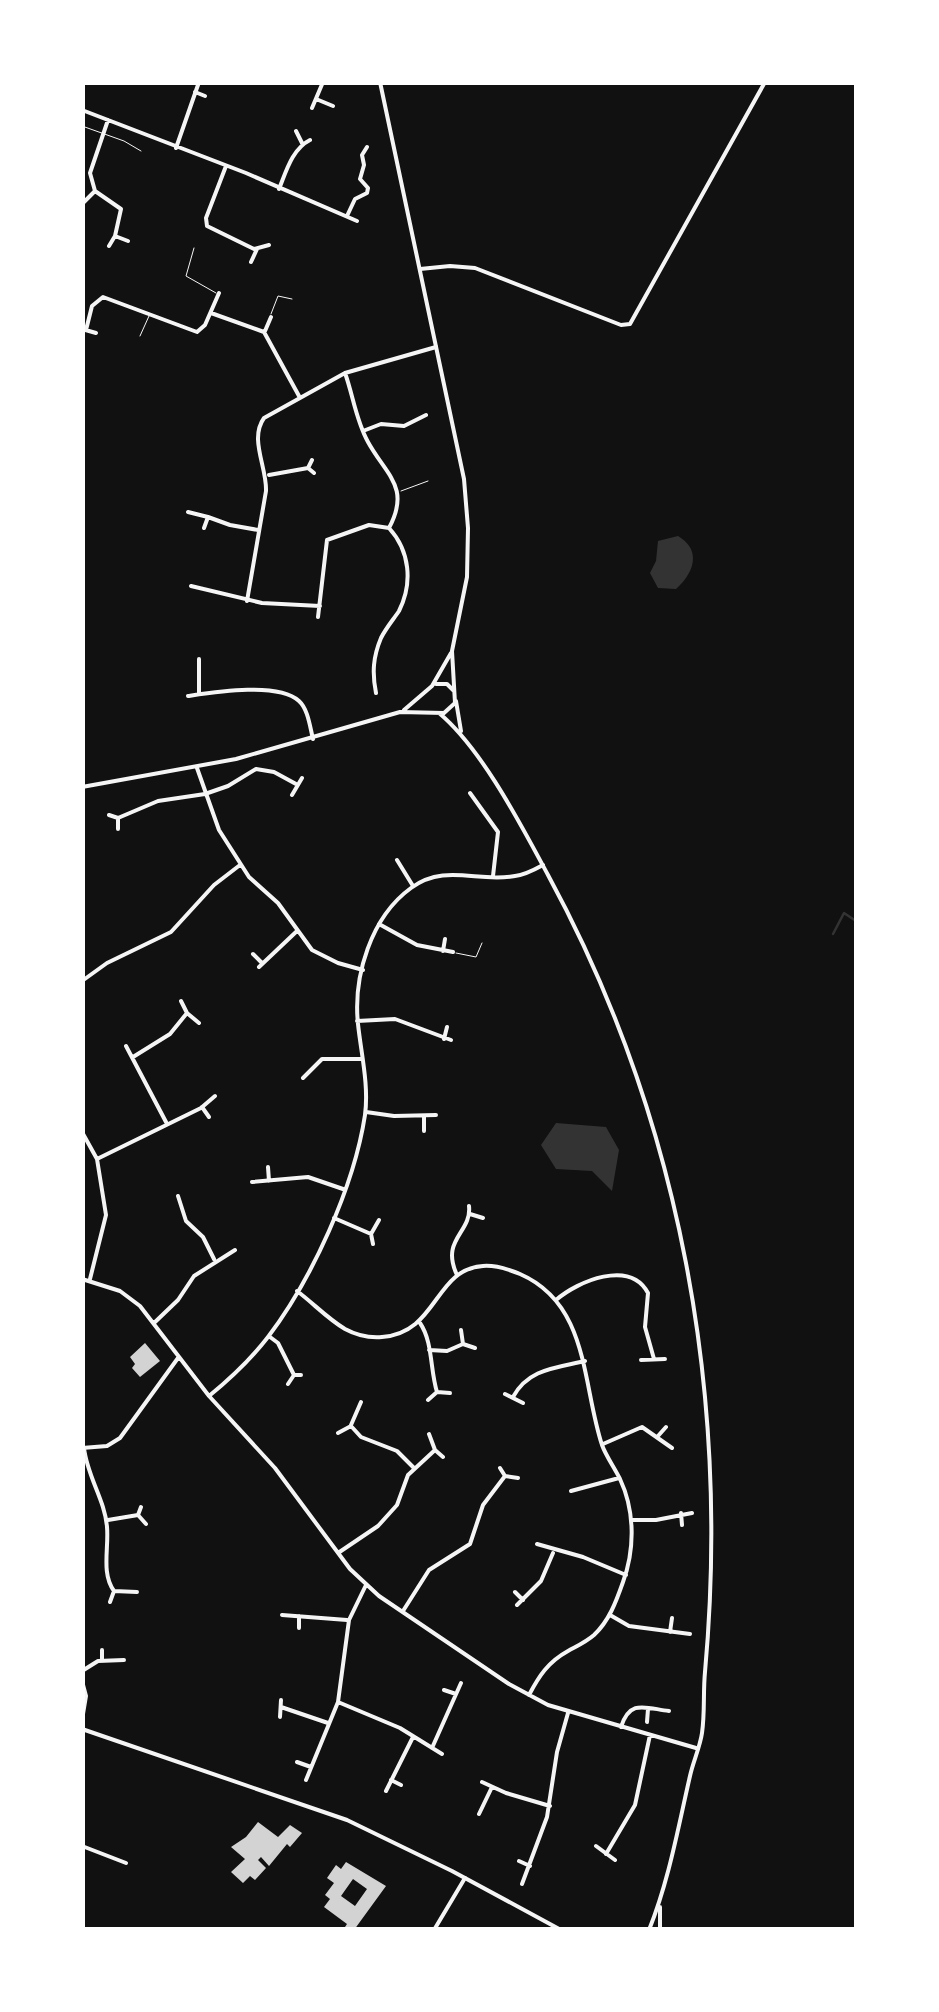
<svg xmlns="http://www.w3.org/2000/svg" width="939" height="2012" font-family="'Playfair Display',serif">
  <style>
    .water { fill: #333 }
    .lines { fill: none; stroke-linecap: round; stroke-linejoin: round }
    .stream { stroke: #333; stroke-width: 2.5 }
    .building { fill: #d3d3d3; fill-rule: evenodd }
    .service { stroke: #f5f5f5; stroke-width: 1 }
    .minor { stroke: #f5f5f5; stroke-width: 4 }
    .tertiary { stroke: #f5f5f5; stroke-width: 4 }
  </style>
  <rect width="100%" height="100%" fill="#111"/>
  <path class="water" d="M678 536C702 550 694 573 676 589L658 588 650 573 656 561 658 541Z
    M556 1123 606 1127 619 1150 612 1191 592 1171 556 1169 541 1145Z"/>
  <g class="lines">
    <path class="stream" d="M833 934 844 913 856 921"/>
  </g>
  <path class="building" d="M145 1343 160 1361 140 1377 132 1368 135 1364 130 1357Z
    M258 1822 278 1837 290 1825 302 1833 290 1847 287 1844 269 1866 261 1857 258 1860 266 1868 255 1880 250 1876 243 1883 231 1872 245 1859 231 1847 246 1837Z
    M346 1862 386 1886 354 1930H343L347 1924 324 1907 330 1899 325 1895 334 1883 327 1878 336 1865 341 1869ZM353 1879 367 1889 355 1906 341 1896Z"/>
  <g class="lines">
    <path class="service" d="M82 126 124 141 141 151
      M194 248 186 276 216 293
      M271 314 278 296 292 299
      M140 336 149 316
      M401 491 428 481
      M456 953 476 957 482 943"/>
    <path class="minor" d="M195 92 205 96
      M316 99 333 106
      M312 108 323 82
      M82 110 246 173 357 221
      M108 120 90 173 95 191 121 209 115 236 109 246
      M296 131 302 143
      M176 148 199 82
      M226 166 206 218 207 226 254 249 269 245
      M279 189C286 172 292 149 310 140
      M82 204 95 191
      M347 216 355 199 367 193 368 188 360 179 364 165 362 155 367 147
      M115 236 128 241
      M251 262 257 249
      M420 269 450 266 475 268 621 325 630 324 765 82
      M211 313 264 332 299 396
      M82 329 96 333
      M86 330 92 306 103 297 197 332 205 325 219 293
      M265 331 271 317
      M345 373C353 395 356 421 368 442 386 475 411 487 389 528
      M363 431 381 424 404 426 426 415
      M312 460 308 468 314 473
      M269 475 308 468
      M188 512 208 517 204 528
      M208 517 230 525 258 530
      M191 586 262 603 320 606
      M247 601 266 491C267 467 249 439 264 418L345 373 436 347
      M318 617 327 540 369 525 389 528
      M199 693V659
      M376 693C372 673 373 657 381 638 386 628 393 620 399 611 413 583 410 551 389 528
      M188 696C215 692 278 682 299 701 308 709 310 727 313 739
      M197 768 219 830 249 877 278 903 312 950 338 963 363 970
      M470 793 498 832 493 876
      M292 795 302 778
      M109 815 118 818V829
      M118 818 158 801 205 794 228 786 256 769 274 772 296 784
      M397 860 413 886
      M379 924 417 945 453 952
      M443 951 445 939
      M253 954 262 963
      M259 967 297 931
      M82 981 107 963 171 932 214 885 240 865
      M181 1001 187 1013 199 1023
      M357 1021 395 1019 451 1040
      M444 1039 447 1027
      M126 1046 166 1122
      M133 1057 170 1034 187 1013
      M303 1078 322 1059H362
      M202 1107 209 1117
      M366 1112 394 1116 436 1115
      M424 1116V1131
      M82 1132 97 1159 106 1215 90 1279
      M97 1159 201 1108 215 1096
      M268 1167 269 1181
      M252 1182 308 1177 343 1189
      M178 1196 186 1221 203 1237 214 1259
      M470 1214 483 1218
      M334 1218 371 1234
      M373 1244 371 1234 379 1220
      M457 1275C440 1239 472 1233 469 1206
      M82 1279 120 1291 140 1306 209 1396 275 1468 350 1569 379 1596 509 1684 548 1705 696 1748
      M297 1291C313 1303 328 1319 345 1329 356 1335 369 1338 382 1337 438 1333 434 1269 483 1266 496 1265 508 1269 520 1274 589 1304 582 1384 602 1445 606 1456 614 1467 620 1479 635 1511 635 1549 623 1582 616 1602 609 1621 594 1635 586 1642 577 1646 568 1651 548 1662 539 1676 529 1695
      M556 1300C578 1281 630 1259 648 1293L645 1327 654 1359
      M154 1323 178 1300 194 1276 235 1250
      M420 1323C433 1342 430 1370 437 1392
      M461 1330 463 1344 475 1348
      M270 1337 278 1343 294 1375
      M429 1350 447 1351 463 1344
      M641 1360 665 1359
      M288 1384 294 1375H301
      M505 1394 523 1403
      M209 1396C231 1378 251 1359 268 1337 312 1279 354 1187 365 1115 369 1085 361 1053 358 1024 353 976 371 917 411 888 445 863 478 883 515 876 524 875 534 870 543 865
      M513 1397C528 1369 555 1368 585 1361
      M428 1400 437 1392 450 1393
      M351 1425 361 1402
      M338 1433 351 1426 361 1437 397 1451 414 1468
      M429 1434 435 1450 443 1457
      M658 1436 666 1427
      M603 1444 642 1427 672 1448
      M82 1448 107 1446 120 1438 178 1358
      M84 1448C87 1476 105 1500 107 1527 109 1548 101 1573 114 1591L137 1592
      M500 1468 505 1476 518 1478
      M571 1491 619 1478
      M141 1507 138 1515 146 1524
      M681 1513 682 1525
      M108 1520 138 1515
      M632 1520H656L692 1513
      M537 1544 583 1557 626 1575
      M338 1553 378 1526 397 1505 408 1475 435 1450
      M515 1592 523 1600
      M110 1602 114 1591
      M517 1605 541 1581 553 1553
      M403 1611 429 1570 470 1544 483 1505 505 1476
      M282 1615 347 1620
      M610 1615 629 1626 690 1634
      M299 1628V1616
      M670 1632 672 1618
      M102 1650V1660
      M82 1671 98 1661 124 1660
      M82 1681 86 1696 82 1720
      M444 1690 456 1694
      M338 1702 400 1728 442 1754
      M281 1707 328 1723
      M280 1717 281 1700
      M647 1722 648 1709
      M621 1727C630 1699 645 1708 669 1711
      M432 1748 461 1683
      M297 1762 311 1767
      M306 1780 338 1702 349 1620 366 1585
      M391 1780 401 1785
      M482 1782 506 1793 550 1806
      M386 1791 413 1737
      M479 1814 492 1787
      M82 1846 126 1863
      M596 1846 615 1860
      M606 1854 635 1805 650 1735
      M519 1861 530 1866
      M522 1884 547 1817 557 1752 568 1713
      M434 1930 465 1878"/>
    <path class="tertiary" d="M436 684H447L454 691
      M456 701 461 731
      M404 710 432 686 451 653
      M439 713C482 749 521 825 548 875 681 1120 730 1396 705 1672 703 1692 705 1713 702 1733 700 1747 693 1762 690 1776 678 1828 669 1880 649 1930
      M82 787 236 759 400 712 444 713 455 703 452 651 467 577 468 528 464 479 380 82
      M82 1729 347 1820 452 1871 561 1930
      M660 1907V1930"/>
  </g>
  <rect width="939" height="2012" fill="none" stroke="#ffffff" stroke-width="170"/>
</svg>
